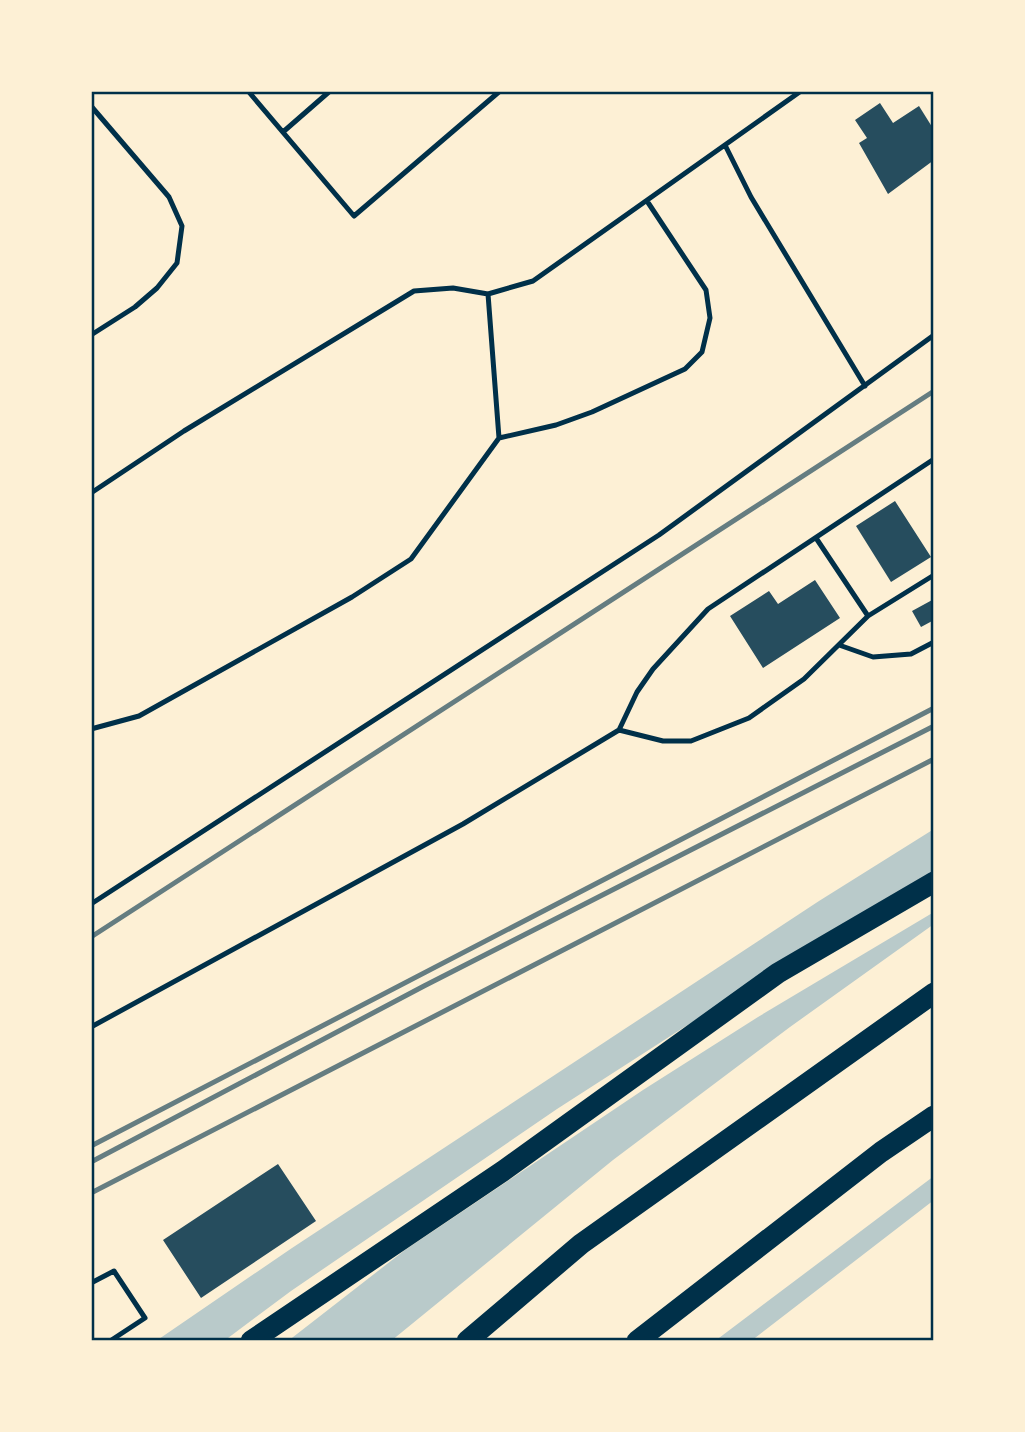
<svg xmlns="http://www.w3.org/2000/svg" width="1025" height="1432" font-family="'PT Sans',sans-serif">
  <style>
    .green { fill: #b9caca }
    .building { fill: #264d5e }
    .lines { fill: none; stroke-linecap: round; stroke-linejoin: round }
    .service { stroke: #003049; stroke-width: 5 }
    .motorway { stroke: #003049; stroke-width: 21 }
    .rail { stroke: #657d81; stroke-width: 5 }
    .neatline { fill: none; stroke: #003049; stroke-width: 2.5 }
  </style>
  <rect width="100%" height="100%" fill="#fdf0d5"/>
  <path class="green" d="M934 829V875L686 1026 557 1109 291 1291 224 1341H156L292 1248 819 901Z
    M934 912V924L790 1027 613 1160 391 1341H288L405 1250 643 1090 758 1017Z
    M934 1176V1200L751 1341H715Z"/>
  <path class="building" d="M880 103 893 123 919 106 934 130V160L888 194 859 143 867 138 855 120Z
    M895 501 931 557 891 582 856 526Z
    M815 580 840 618 763 668 730 616 769 591 778 604Z
    M934 599V620L921 627 912 611Z
    M278 1164 316 1221 201 1298 163 1240Z"/>
  <g class="lines">
    <path class="service" d="M248 91 354 216 500 91
      M91 106 169 197 182 226 177 263 157 288 135 307 91 335
      M283 132 330 91
      M725 145 751 197 865 386
      M488 294 499 438
      M91 493 184 431 414 291 453 288 488 294 533 281 801 91
      M816 538 868 616
      M839 645 873 657 911 654 934 642
      M91 729 139 716 352 597 411 559 499 438 556 425 592 412 685 369 702 352 710 318 706 290 647 201
      M619 730 663 741H691L749 718 804 679 868 616 934 575
      M91 904 659 535 934 335
      M91 1027 463 824 619 730 637 692 653 669 708 609 934 459
      M91 1283 114 1271 145 1318 110 1341"/>
    <path class="motorway" d="M251 1341 503 1171 778 973 934 882
      M467 1341 581 1244 934 993
      M637 1341 881 1152 934 1116"/>
    <path class="rail" d="M91 937 934 391
      M91 1146 934 708
      M91 1162 424 986 934 726
      M91 1193 934 759"/>
  </g>
  <rect width="1025" height="1432" fill="none" stroke="#fdf0d5" stroke-width="186"/>
  <rect x="93" y="93" width="839" height="1246" class="neatline"/>
</svg>
